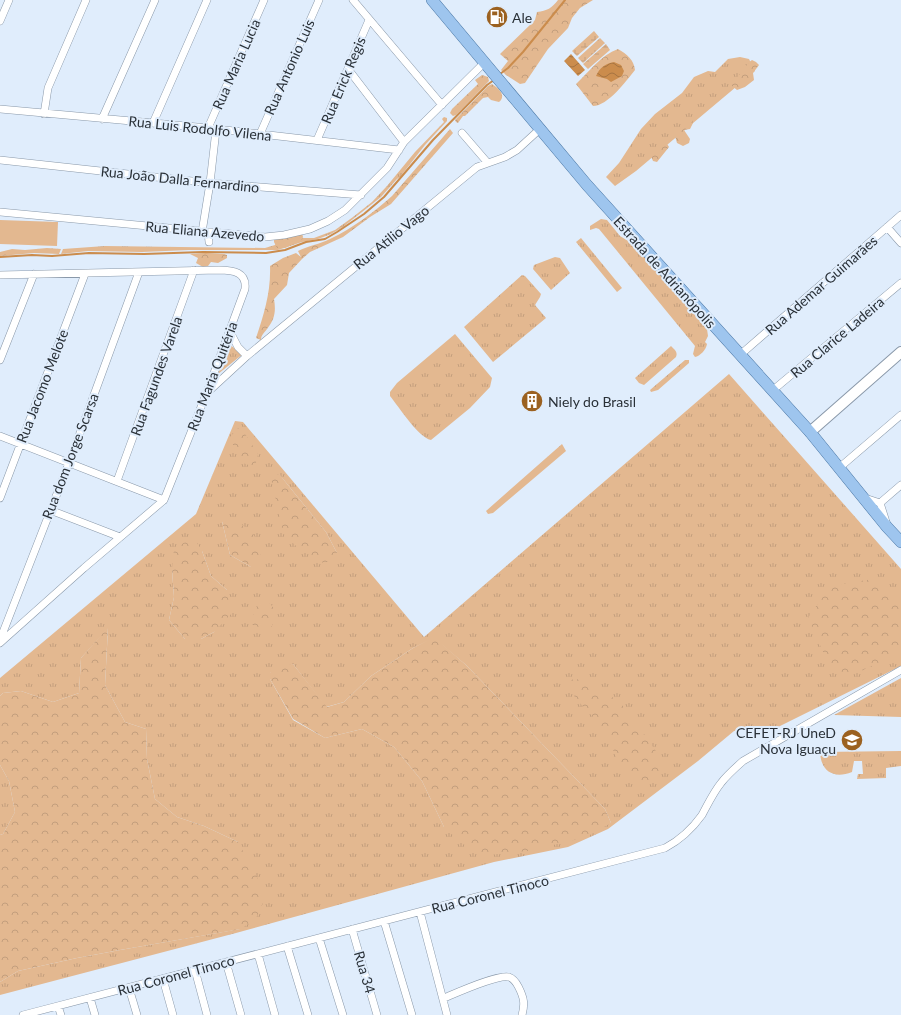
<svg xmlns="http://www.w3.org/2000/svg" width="901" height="1015" font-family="Lato,sans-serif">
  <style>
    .grass { fill: url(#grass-tufts); fill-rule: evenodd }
    .forest { fill: url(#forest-crowns) }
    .wetland { fill: url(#wetland-marsh) }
    .garden { fill: #e3b890 }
    .water { fill: url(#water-waves) }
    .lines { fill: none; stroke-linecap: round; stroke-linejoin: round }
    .stream { stroke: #cb8c4c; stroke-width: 2 }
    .minor-casing { stroke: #8998a9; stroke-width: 8 }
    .secondary-casing { stroke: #8998a9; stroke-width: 12 }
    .primary-casing { stroke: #4b78a6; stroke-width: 12 }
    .minor { stroke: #fff; stroke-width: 7 }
    .secondary { stroke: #fff; stroke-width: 10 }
    .primary { stroke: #9ec5ee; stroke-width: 11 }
    .labels { text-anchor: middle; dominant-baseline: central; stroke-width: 4; stroke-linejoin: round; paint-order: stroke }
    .poi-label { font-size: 14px; fill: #293037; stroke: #e0edfc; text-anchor: start }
    .street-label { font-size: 14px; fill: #293037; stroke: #e0edfc }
  </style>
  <defs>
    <pattern id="grass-tufts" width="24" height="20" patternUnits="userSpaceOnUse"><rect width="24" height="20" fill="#e3b890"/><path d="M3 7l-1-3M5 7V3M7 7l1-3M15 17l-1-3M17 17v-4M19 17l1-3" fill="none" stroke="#c39e7d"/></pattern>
    <pattern id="forest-crowns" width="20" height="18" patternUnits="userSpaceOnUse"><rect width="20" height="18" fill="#e3b890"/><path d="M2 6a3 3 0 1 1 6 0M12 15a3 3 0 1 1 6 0" fill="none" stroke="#c39e7d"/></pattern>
    <pattern id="wetland-marsh" width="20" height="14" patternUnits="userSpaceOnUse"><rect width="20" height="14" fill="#e3b890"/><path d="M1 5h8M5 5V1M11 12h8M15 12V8" fill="none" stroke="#c39e7d"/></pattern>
    <pattern id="water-waves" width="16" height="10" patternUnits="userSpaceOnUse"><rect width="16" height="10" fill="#cb8c4c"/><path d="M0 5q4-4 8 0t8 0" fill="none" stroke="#a57340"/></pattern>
  </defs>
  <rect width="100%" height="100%" fill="#e0edfc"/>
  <path class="grass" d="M740 57 749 59 755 71 636 171 615 186 606 177 619 163 641 129 655 114 682 93 694 77 708 71 715 72 728 59Z
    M444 117 447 118V121L425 145 400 177 397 179 381 197 343 227 331 234 318 239 302 242 278 250H189L142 252 88 251 61 254 63 249 105 246 265 248 275 245 280 239 297 237 304 238H314L335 230 353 217 372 202 387 186 415 152 444 122 442 119Z
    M601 219 607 220 620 236 633 244 641 252 707 329 708 336 705 342 707 344C706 350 700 356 695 357L693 354 695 346 599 229 596 228 590 230V226Z
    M581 238 622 288 617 292 576 242Z
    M555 257 560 258 570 273 551 290 533 269 534 265Z
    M522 275 525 276 541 294 540 297 535 305 546 318 493 362 464 327Z
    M455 334 492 378 490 387 470 408 431 440C418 437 399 407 390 396V392L397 383Z
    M227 343 243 354 218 374Z
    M671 346C675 350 678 352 676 357L644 385 639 383 635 378Z
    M685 360H689V363L658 390 651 392 650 390Z
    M729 374 901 569V666L776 728 734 731 698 761 608 829 568 847 494 862 236 933 0 995V982L18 971 77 958 120 950 240 929 238 842 204 826 177 817 155 799 147 759 146 729 125 722 105 685 108 628 81 658 79 693 53 702 21 691 3 693 0 696V678L196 514 235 421 243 422 424 637ZM279 474 326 532 337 553ZM222 521 251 567 230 555ZM202 551 211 576 227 590 214 632 201 639H185L169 620 174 597 172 570ZM434 638 466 665 605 809 611 823 444 827 422 781 394 747 362 729 325 738 293 720 270 679V673L293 664 326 707 344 702 371 676 413 648Z
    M562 444 566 451 493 513 488 514 486 511Z
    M901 678V717L834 715Z
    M901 751V766L886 768V778L857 779 858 774H863L862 761H854L852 772C834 779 821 772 820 752Z
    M0 765 9 781 15 812 3 834 0 835Z"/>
  <path class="forest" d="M558 0H593L580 8 572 18 568 28 548 49 525 83 520 84 506 75 501 70 508 61 500 54 532 23 535 20 537 12C547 11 552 8 558 0Z
    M618 49C627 54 634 60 635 70 626 81 608 106 593 106L576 84C589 72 601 55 618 49Z
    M752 60 756 62 759 65 753 73 754 80 745 87 737 90 731 85C734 80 737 78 740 74 745 69 746 64 752 60Z
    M482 75 488 77 489 81 456 115 453 116 450 113 452 109 478 84 475 80Z
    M492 84C498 88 507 95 499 102L491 100 488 97 483 98 465 116H463L458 123 456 122 455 120 488 86Z
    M685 118 692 119 693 123 690 129 684 130 690 139 689 143 683 146 677 143 675 136 679 131 684 129 681 122Z
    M450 129 453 133 391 204 370 217 343 237 310 252 302 259 289 273 287 285 274 299C276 311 275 319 267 329 264 333 261 335 261 340L256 338C264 314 271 292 270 266L283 258 296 253 301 257 298 251C308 246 320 244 330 239 353 228 374 212 392 196Z
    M666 142 669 147 657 162 653 161 650 154 658 146Z
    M301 233 303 236 302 240 285 248H277L274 242V238Z
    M47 248 61 249 59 254 34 253 0 256V252L12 249 25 250Z
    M206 253 224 254 227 255V258L218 263 211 262 208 266 203 267 196 263 198 258 190 254Z
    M240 426 258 454 255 467 240 462 230 437Z
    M279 474 326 532 337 553 325 564 298 548 283 533 271 477Z
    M222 521H238L254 535 261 556 251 567 230 555Z
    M193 537 202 551 211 576 227 590 231 614 214 632 201 639H185L169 620 174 597 172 570 174 549Z
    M873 579 901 601V650L889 658 850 676 829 665 808 618 830 586Z
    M259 600H267L277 612 270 631 250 624Z
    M108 627 105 685 125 722 146 729 147 759 155 799 177 817 204 826 238 842 257 877 264 901 256 918 241 929 120 950 77 958 18 971 0 982V835L3 834 15 812 9 781 0 765V696L3 693 21 691 53 702 79 693 81 658Z
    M434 637 466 665 605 809 611 823 586 837 528 851 488 855 463 844 444 827 422 781 394 747 362 729 325 738 293 719 270 679V673L277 665 293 664 327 707 344 702 371 676 413 648Z
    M583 679 620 702 661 758 659 775 648 786 621 770 612 747 596 720 576 699 565 680Z"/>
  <path class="wetland" d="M594 31 599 37 577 56 572 51Z
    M600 38 605 43 583 63 578 58Z
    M606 44 610 50 588 69 583 64Z"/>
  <path class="garden" d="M0 220 58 222 57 246 0 244Z"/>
  <path class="water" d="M571 54 585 70 578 76 564 61Z
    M614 62 621 65 624 71 622 76 611 82 607 79 596 76C600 67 605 64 614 62Z"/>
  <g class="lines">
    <path class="stream" d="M500 74 508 68 523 52 565 0
      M0 257 32 255 52 256 89 253 144 254 203 252 266 253 285 250 306 242 325 239 337 232 364 214 384 197 433 140 487 85 494 80"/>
    <g class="minor-casing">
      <path id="minor" d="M353 0 442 105
        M0 21 9 0
        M348 69 404 142
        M0 109 208 128 399 150
        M44 114 48 88 86 0
        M102 119 155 0
        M153 123 207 0
        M208 128 264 0
        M462 133 487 162
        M260 134 319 0
        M317 140 369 20
        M0 160 210 183 361 195
        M0 212 265 237 284 235 310 229 328 221 345 210 387 168 404 142 484 63
        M887 227 901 243
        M202 232 210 183 216 130
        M208 232 209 242
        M0 275 219 270C233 270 247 272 245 289L207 392 164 500 84 568 0 643
        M229 330 238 347 247 356
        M740 355 901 215
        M0 360 34 274
        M209 391 247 356 477 167 505 157 517 150 541 128
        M772 391 901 283
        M0 436 164 500
        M839 468 901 415
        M117 481 194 270
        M0 498 85 274
        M865 498 880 503 887 525
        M880 503 901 485
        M50 510 120 537
        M0 640 69 463 139 272
        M420 912 447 1015
        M384 921 412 1015
        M352 929 377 1015
        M319 938 343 1015
        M287 946 308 1015
        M258 954 275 1015
        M226 962 241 1015
        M195 970 207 1015
        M163 979 173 1015
        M129 988 137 1015
        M90 998 95 1015
        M444 998C456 993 498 974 509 977 515 979 517 984 519 988 524 998 525 1004 522 1015
        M58 1006 61 1015
        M23 1015C237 958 451 904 665 848 680 840 692 829 702 815 708 804 713 793 721 783 727 775 735 768 743 761L901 670"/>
    </g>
    <g class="secondary-casing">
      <path id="secondary" d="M810 432 901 352"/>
    </g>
    <g class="primary-casing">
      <path id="primary" d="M432 0 587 185 810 432 887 527 901 542"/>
    </g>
    <use href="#minor" class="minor"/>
    <use href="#secondary" class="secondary"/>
    <use href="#primary" class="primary"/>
  </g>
  <defs>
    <g id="fuel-disc" transform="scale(1.15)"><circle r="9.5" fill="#9b6120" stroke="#e0edfc"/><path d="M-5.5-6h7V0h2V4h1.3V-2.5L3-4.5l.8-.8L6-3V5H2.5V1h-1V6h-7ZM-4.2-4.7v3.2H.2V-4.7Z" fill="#fff"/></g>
    <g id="building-disc" transform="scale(1.15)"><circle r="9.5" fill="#9b6120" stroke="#e0edfc"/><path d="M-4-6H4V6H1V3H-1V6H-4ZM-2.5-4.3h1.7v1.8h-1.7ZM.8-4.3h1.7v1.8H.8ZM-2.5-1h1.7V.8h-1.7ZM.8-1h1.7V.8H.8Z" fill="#fff"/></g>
    <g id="university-disc" transform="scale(1.15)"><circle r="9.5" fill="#9b6120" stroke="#e0edfc"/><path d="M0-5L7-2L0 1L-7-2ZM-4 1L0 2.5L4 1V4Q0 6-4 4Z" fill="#fff"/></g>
  </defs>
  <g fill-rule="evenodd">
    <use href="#fuel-disc" x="497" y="17"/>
    <use href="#building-disc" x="532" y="401"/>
    <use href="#university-disc" x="852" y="740"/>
  </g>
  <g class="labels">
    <g class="poi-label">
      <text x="512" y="17">Ale</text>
      <text x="548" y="401">Niely do Brasil</text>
      <text x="836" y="732" text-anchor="end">CEFET-RJ UneD<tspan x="836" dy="16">Nova Iguaçu</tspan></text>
    </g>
    <g class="street-label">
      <text transform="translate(236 64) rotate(-66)">Rua Maria Lucia</text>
      <text transform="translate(289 67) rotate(-66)">Rua Antonio Luis</text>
      <text transform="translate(343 80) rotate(-67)">Rua Erick Regis</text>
      <text transform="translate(200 128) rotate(6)">Rua Luis Rodolfo Vilena</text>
      <text transform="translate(180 179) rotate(6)">Rua João Dalla Fernardino</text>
      <text transform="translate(205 231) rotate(5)">Rua Eliana Azevedo</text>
      <text transform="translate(391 237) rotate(-39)">Rua Atilio Vago</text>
      <text transform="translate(665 272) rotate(48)">Estrada de Adrianópolis</text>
      <text transform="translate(821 285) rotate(-41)">Rua Ademar Guimarães</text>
      <text transform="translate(837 337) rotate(-40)">Rua Clarice Ladeira</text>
      <text transform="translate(156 376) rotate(-70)">Rua Fagundes Varela</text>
      <text transform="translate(212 376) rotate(-69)">Rua Maria Quitéria</text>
      <text transform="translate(42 386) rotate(-69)">Rua Jacomo Melote</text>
      <text transform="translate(70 456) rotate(-69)">Rua dom Jorge Scarsa</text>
      <text transform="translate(490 894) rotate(-14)">Rua Coronel Tinoco</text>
      <text transform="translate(365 972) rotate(74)">Rua 34</text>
      <text transform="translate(176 975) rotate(-15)">Rua Coronel Tinoco</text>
    </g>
  </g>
</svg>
